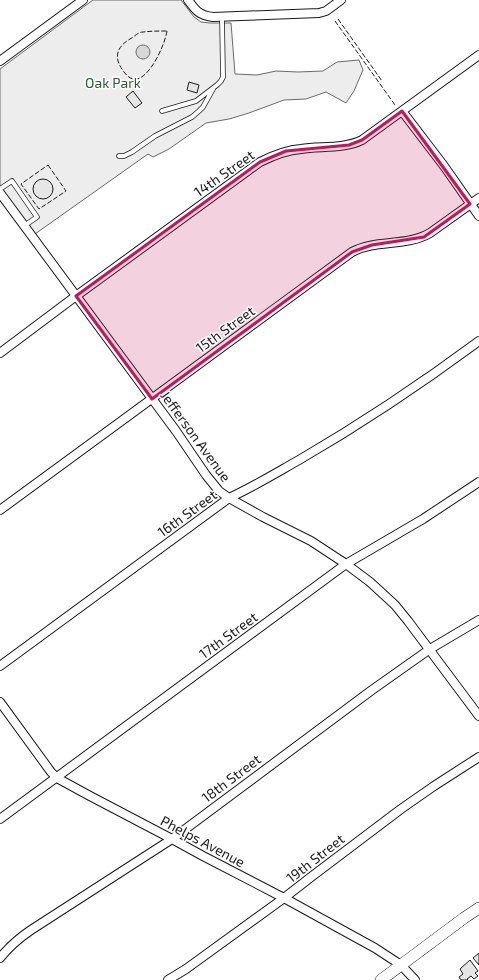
<svg xmlns="http://www.w3.org/2000/svg" width="479" height="980" font-family="'Exo 2',sans-serif">
  <style>
    .built { fill: #ededed; stroke: #6a6a6a }
    .water { fill: #d7d7d7; stroke: #6a6a6a }
    .building { fill: #e6e6e6; stroke: #1a1a1a }
    .lines { fill: none; stroke-linecap: round; stroke-linejoin: round }
    .lane-casing { stroke: #1a1a1a; stroke-width: 5.5 }
    .street-casing { stroke: #1a1a1a; stroke-width: 10 }
    .secondary-casing { stroke: #1a1a1a; stroke-width: 12 }
    .lane { stroke: #fff; stroke-width: 4 }
    .street { stroke: #fff; stroke-width: 8 }
    .secondary { stroke: #fff; stroke-width: 11 }
    .fence { stroke: #1a1a1a; stroke-width: 1; stroke-dasharray: 5 2; stroke-linecap: butt }
    .marked { fill: #c2185b; fill-opacity: 0.2; stroke: #c2185b; stroke-width: 3; stroke-linejoin: round }
    .labels { text-anchor: middle; dominant-baseline: central; stroke-width: 3; stroke-linejoin: round; paint-order: stroke }
    .park-label { font-size: 14px; fill: #2b5a34; stroke: #fff }
    .street-label { font-size: 14px; fill: #1a1a1a; stroke: #fff }
  </style>
  <rect width="100%" height="100%" fill="#fff"/>
  <path class="built" d="M93 0H181L194 17 201 22 210 23H231L235 74 257 75 276 71 298 72 323 71 337 62 359 60 363 70 354 91 346 103 326 92 306 99 284 100 249 113 229 119 206 123 169 149 153 157 148 154 35 234 0 186V69Z"/>
  <path class="water" d="M136 52a7 7 0 1 1 14 0a7 7 0 1 1-14 0Z"/>
  <path class="building" d="M189 82 199 85 197 93 187 90Z
    M133 91 142 103 135 108 126 97Z
    M33 189a10 10 0 1 1 20 0a10 10 0 1 1-20 0Z
    M479 953V965L473 958Z
    M470 960 478 971 475 973 478 976 474 979 471 976 467 979 468 980H461L459 977 463 974 460 969Z"/>
  <g class="lines">
    <g class="lane-casing">
      <path id="lane" d="M162 111 196 101 217 85 221 81 223 77 222 17
        M119 156H124L132 152 155 136 192 117 199 111 203 107 213 89
        M0 189 12 181 37 217 24 226"/>
    </g>
    <g class="street-casing">
      <path id="street" d="M188 0C196 11 199 15 213 17L319 13 326 11 341 0
        M0 61 83 0
        M402 111 444 166 479 216
        M0 193 176 431 206 475 219 491 229 498 263 517 311 541 346 564 370 582 395 605 408 621 479 716
        M0 353 76 296 260 162C274 155 287 150 301 149 321 146 344 149 362 140L479 55
        M0 510 352 252C376 239 406 247 430 233L479 198
        M0 666 229 498C253 487 276 473 299 460 361 424 421 384 479 341
        M0 702 51 772 57 778 90 796 172 839 203 856 284 898 375 948 401 965 415 980
        M0 819 346 564 423 519 479 482
        M0 958C9 947 19 938 31 930L172 839 372 690 430 649 479 620
        M168 980 186 969 284 898 311 877 401 809 434 786 479 757"/>
    </g>
    <g class="secondary-casing">
      <path id="secondary" d="M381 980 464 918 479 908"/>
    </g>
    <use href="#lane" class="lane"/>
    <use href="#street" class="street"/>
    <use href="#secondary" class="secondary"/>
    <path class="fence" d="M338 19 382 81
      M335 21 395 105
      M167 31C165 44 151 76 137 79 131 80 127 76 124 72 114 59 115 48 130 39 134 37 138 32 143 32 151 31 159 31 167 31Z
      M48 165 66 191 39 209 21 184Z"/>
  </g>
  <path class="marked" d="M402 111 470 204 424 237 372 245 352 252 152 399 76 296 260 162 286 151 349 145 362 140Z"/>
  <g class="labels">
    <g class="park-label">
      <text x="113" y="82">Oak Park</text>
    </g>
    <g class="street-label">
      <text transform="translate(224 173) rotate(-35)">14th Street</text>
      <text transform="translate(225 329) rotate(-36)">15th Street</text>
      <text transform="translate(196 436) rotate(54)">Jefferson Avenue</text>
      <text transform="translate(187 513) rotate(-36)">16th Street</text>
      <text transform="translate(228 635) rotate(-36)">17th Street</text>
      <text transform="translate(231 778) rotate(-37)">18th Street</text>
      <text transform="translate(203 841) rotate(28)">Phelps Avenue</text>
      <text transform="translate(315 858) rotate(-38)">19th Street</text>
    </g>
  </g>
</svg>
